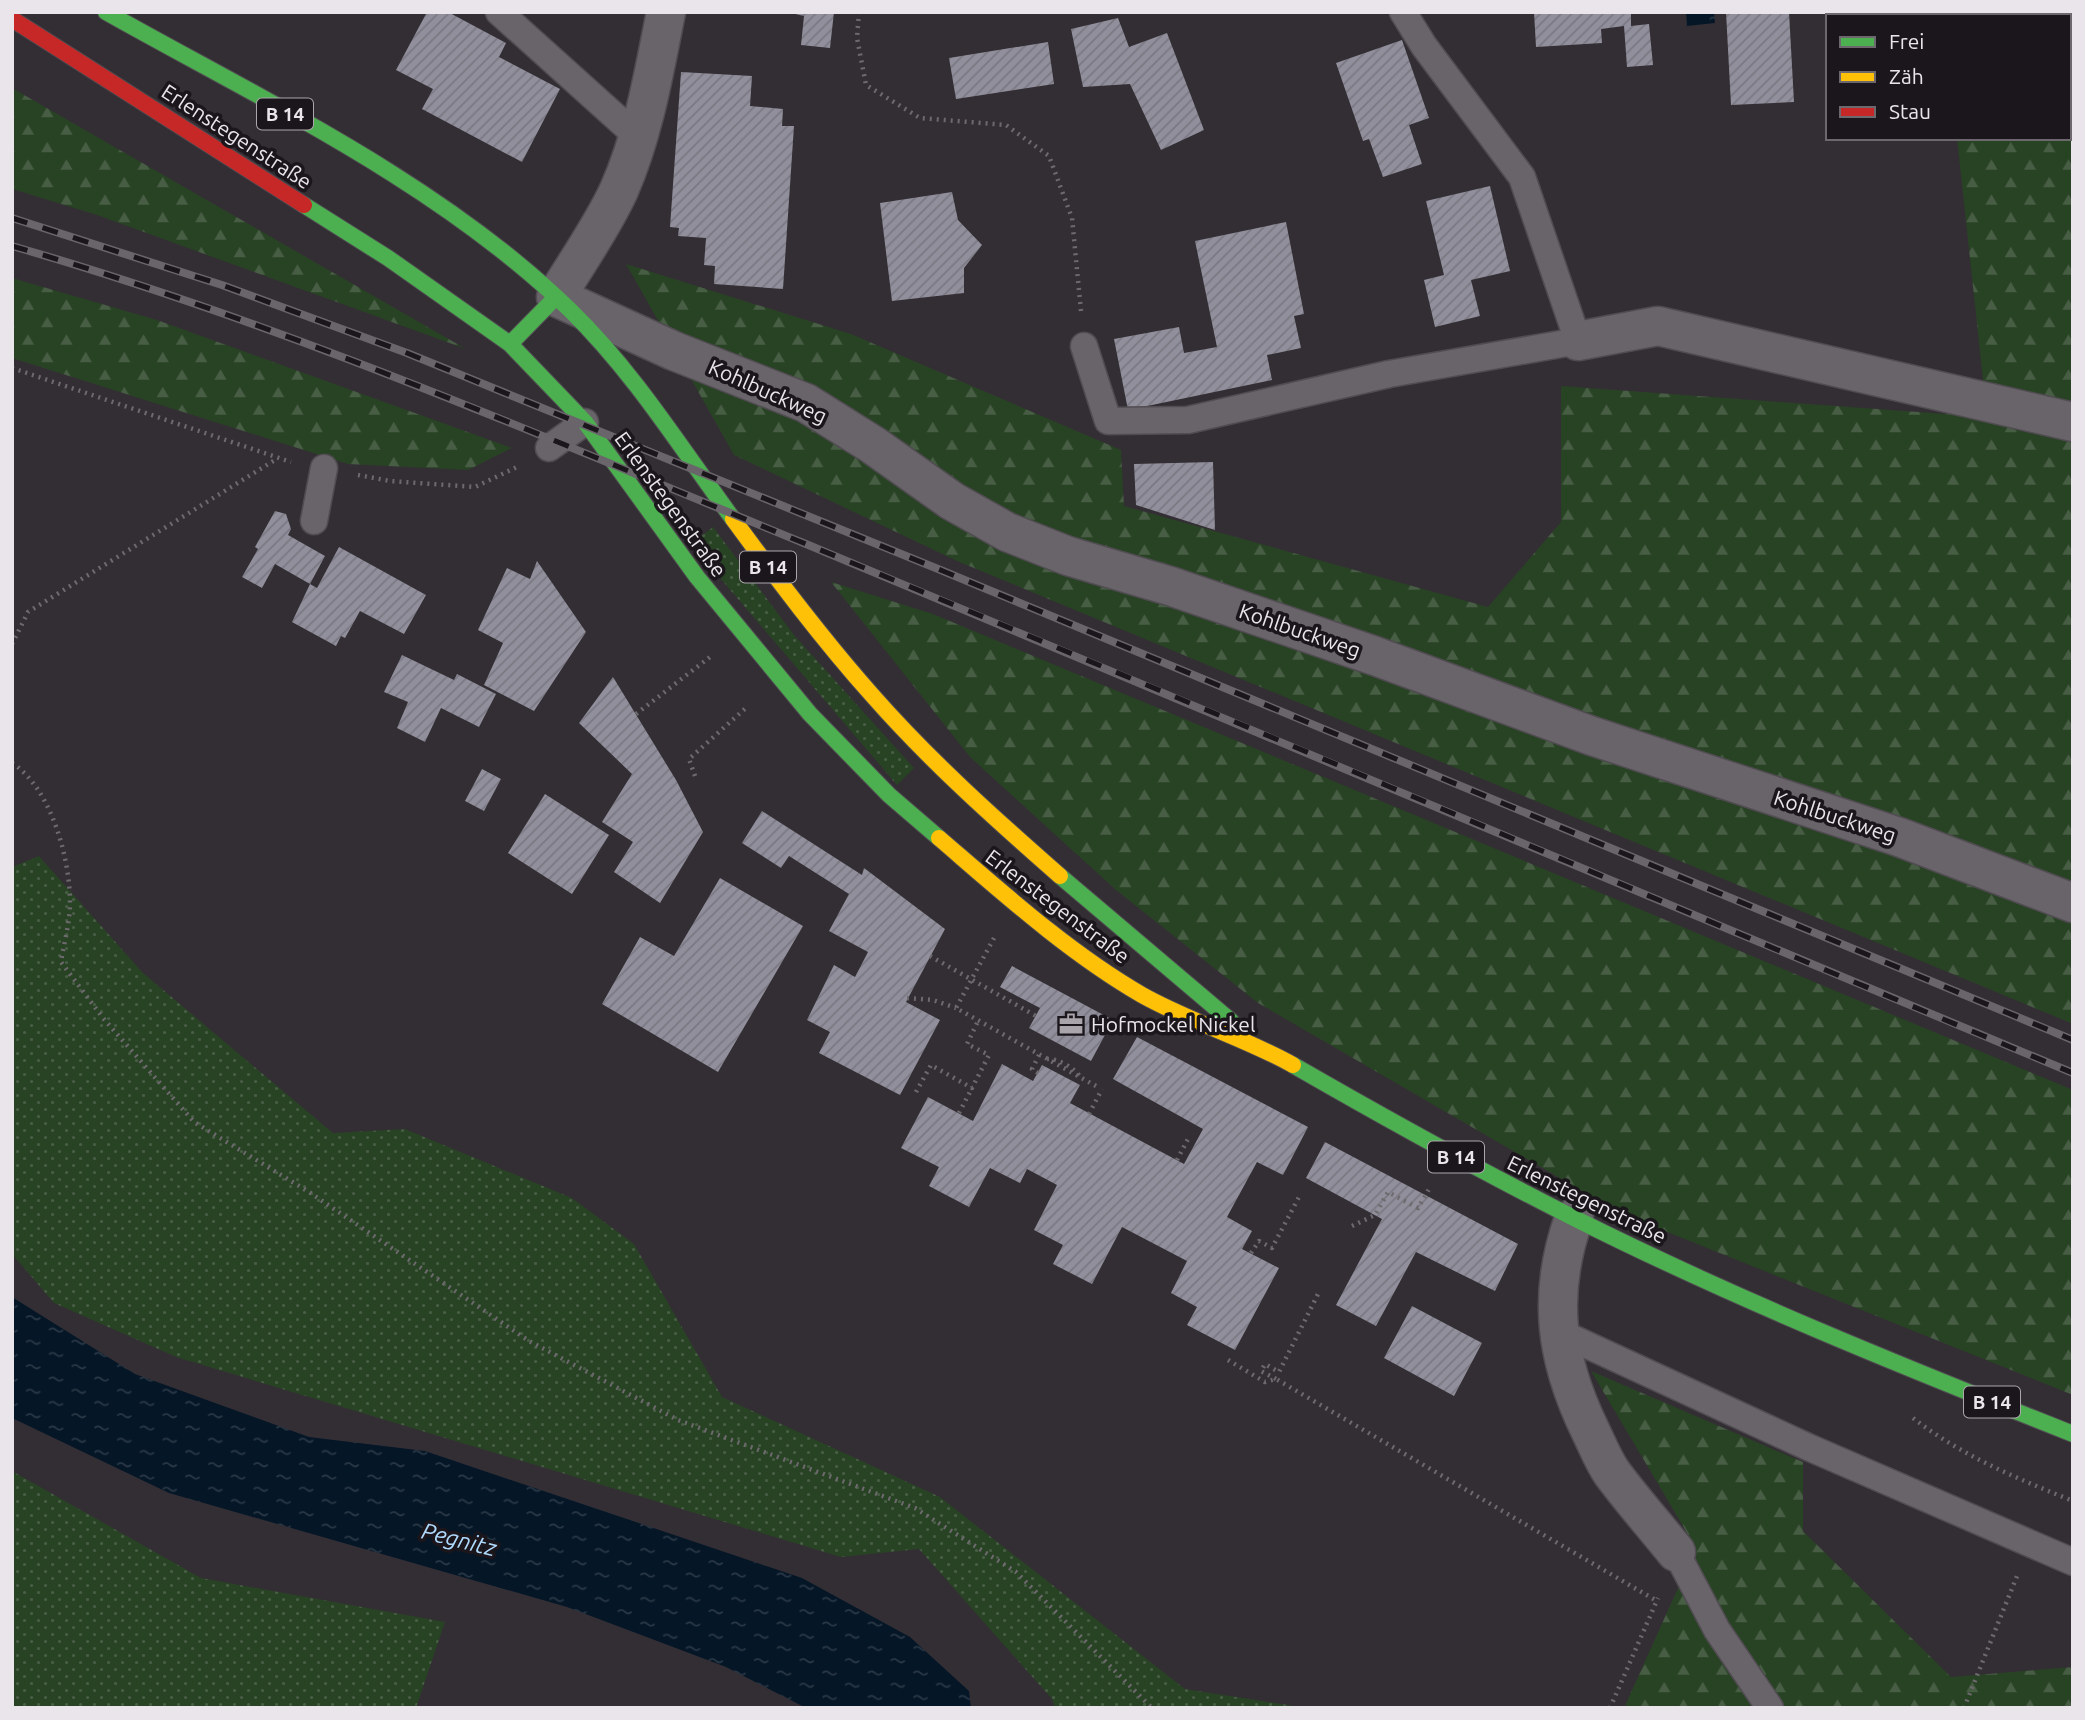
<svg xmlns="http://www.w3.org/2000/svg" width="2085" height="1720" font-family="Ubuntu,sans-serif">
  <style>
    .grass { fill: url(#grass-dots) }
    .forest { fill: url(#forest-firs) }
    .water { fill: url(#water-ripples) }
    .building { fill: url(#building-hatch) }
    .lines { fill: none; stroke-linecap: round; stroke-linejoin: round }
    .lane-casing { stroke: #504c51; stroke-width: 29 }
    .street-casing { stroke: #504c51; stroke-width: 41 }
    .fast-casing { stroke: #504c51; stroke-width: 18 }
    .slow-casing { stroke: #504c51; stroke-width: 18 }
    .jam-casing { stroke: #504c51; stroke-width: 18 }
    .path { stroke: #6d6a6e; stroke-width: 4.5; stroke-dasharray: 2 5; stroke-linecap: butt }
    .lane { stroke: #69646a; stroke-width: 26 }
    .street { stroke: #69646a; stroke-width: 38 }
    .fast { stroke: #4caf50; stroke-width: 16 }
    .slow { stroke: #ffc107; stroke-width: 16 }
    .jam { stroke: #c62828; stroke-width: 16 }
    .rail-casing { stroke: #6a656a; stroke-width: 8 }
    .rail { stroke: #1a161b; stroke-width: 5; stroke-dasharray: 16; stroke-linecap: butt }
    .labels { text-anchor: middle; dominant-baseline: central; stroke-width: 7; stroke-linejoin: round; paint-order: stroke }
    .shield { fill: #1a161b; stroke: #aca6ad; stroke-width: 2 }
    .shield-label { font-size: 19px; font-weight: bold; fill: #eae4eb }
    .street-label { font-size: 21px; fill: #eae4eb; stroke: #1a161b }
    .poi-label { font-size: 21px; fill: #eae4eb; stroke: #1a161b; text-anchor: start }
    .water-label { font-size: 23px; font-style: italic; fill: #b0dafd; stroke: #1a161b }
  </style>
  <defs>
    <pattern id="grass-dots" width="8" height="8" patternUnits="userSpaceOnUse" patternTransform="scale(1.75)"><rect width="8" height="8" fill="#284224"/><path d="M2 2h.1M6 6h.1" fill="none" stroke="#475d44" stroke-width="1.8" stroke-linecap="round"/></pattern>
    <pattern id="forest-firs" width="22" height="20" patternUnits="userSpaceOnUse" patternTransform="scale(1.75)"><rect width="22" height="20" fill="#284224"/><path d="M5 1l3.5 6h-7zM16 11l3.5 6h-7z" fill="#475d44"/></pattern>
    <pattern id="water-ripples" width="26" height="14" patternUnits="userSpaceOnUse" patternTransform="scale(1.75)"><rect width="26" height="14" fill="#051627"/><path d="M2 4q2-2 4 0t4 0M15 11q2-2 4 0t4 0" fill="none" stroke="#2a3846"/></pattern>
    <pattern id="building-hatch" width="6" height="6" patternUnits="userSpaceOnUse" patternTransform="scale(1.75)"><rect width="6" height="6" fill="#918f9b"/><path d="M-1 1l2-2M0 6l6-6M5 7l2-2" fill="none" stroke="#7a7882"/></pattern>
  </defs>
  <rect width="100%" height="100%" fill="#332e34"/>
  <path class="grass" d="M713 527 794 635 914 768 897 785 691 544Z
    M39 856 143 973 333 1133 405 1129 572 1198 634 1244 722 1397 940 1497 1185 1689 1308 1708H1055L1052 1699 919 1549 841 1557 176 1357 54 1303 12 1254V867Z
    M12 1471 201 1578 445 1622 416 1708H12Z"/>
  <path class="forest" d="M1943 12H2073V1024L957 561 734 455 626 264 851 334 1121 450 1124 506 1488 607 1561 522V386L1987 417 1957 138H2069V16H1944Z
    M12 88 466 349 97 215 12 189Z
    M12 278 157 320 512 448 468 470 348 464 12 358Z
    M831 582 933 614 2073 1090V1395L1620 1213 1258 1003 1116 890 970 757Z
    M1591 1371 1803 1462V1531L1951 1677 2073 1667V1708H1624L1696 1548Z"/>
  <path class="water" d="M1686 12H1714L1715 23 1687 26Z
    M12 1297 135 1374 309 1437 425 1451 802 1578 910 1637 969 1691 971 1708H806L726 1667 567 1607 169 1493 12 1418Z"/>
  <path class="building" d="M427 12H448L506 43 499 57 560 89 522 162 422 109 433 89 396 70Z
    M787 12H834L830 48 801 45 804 16Z
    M1534 12H1631V26L1649 24 1653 65 1627 67 1624 26 1601 29 1602 43 1536 47Z
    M1726 12H1789L1794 102 1731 105Z
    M1118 18 1129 47 1167 33 1204 130 1161 150 1130 84 1083 87 1071 29Z
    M1402 40 1429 118 1409 125 1422 164 1383 177 1369 139 1363 141 1336 63Z
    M1048 42 1054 84 956 99 949 58Z
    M681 72 752 76 750 106 783 109 782 126H794L783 289 714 284 715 266 704 265 706 238 678 236 679 228 670 227Z
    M1490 186 1510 271 1471 280 1480 316 1435 327 1424 280 1444 275 1426 201Z
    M952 192 958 220 982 245 964 268V293L892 301 880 203Z
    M1286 222 1304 314 1294 316 1301 348 1267 355 1272 380 1128 410 1114 339 1179 327 1184 353 1217 347 1195 241Z
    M1213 462 1215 530 1136 505 1134 464Z
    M275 511 286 514 291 529 288 535 325 556 310 584 275 564 262 588 242 577 258 549 255 547Z
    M339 547 426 595 404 634 360 611 345 638 341 636 336 646 292 622 310 584 317 588Z
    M537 561 586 632 534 711 484 685 503 643 478 630 507 568 530 579Z
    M402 655 454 680 457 674 496 694 479 727 441 708 425 742 397 728 408 702 384 692Z
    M613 677 676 780 703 832 660 903 614 872 633 842 602 822 632 774 579 723Z
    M482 769 501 779 484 811 465 801Z
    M545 794 609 835 572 894 508 853Z
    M762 811 862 875 864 868 945 929 906 1002 940 1020 900 1095 819 1053 830 1032 807 1020 834 965 855 977 868 952 829 931 849 894 789 856 781 868 742 843Z
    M720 878 803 926 718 1072 602 1004 640 937 674 956Z
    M1012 966 1113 1020 1091 1061 1029 1028 1040 1008 1000 987Z
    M1137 1037 1308 1127 1283 1175 1257 1162 1227 1217 1252 1231 1242 1249 1279 1268 1235 1350 1187 1325 1197 1307 1171 1293 1187 1261 1122 1227 1092 1284 1053 1264 1063 1245 1034 1230 1057 1185 1027 1169 1020 1183 990 1168 969 1207 929 1186 939 1167 901 1148 928 1097 973 1121 1002 1064 1033 1081 1042 1065 1080 1085 1070 1103 1184 1164 1203 1129 1113 1079Z
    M1325 1142 1518 1244 1495 1291 1416 1252 1376 1326 1336 1305 1382 1219 1306 1178Z
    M1412 1306 1482 1343 1454 1396 1384 1358Z"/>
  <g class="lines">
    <g class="lane-casing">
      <path id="lane" d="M499 12 638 137
        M1084 346 1108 421 1188 420 1389 374 1578 341 1522 177 1424 46 1403 12
        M549 448 585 422
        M314 521 324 468
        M1559 1332 1808 1447 2073 1562
        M1676 1552 1717 1630 1770 1708"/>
    </g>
    <g class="street-casing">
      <path id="street" d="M666 12C654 72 644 133 619 190 602 227 577 262 556 297L674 351 806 403 873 445 952 501 1007 532 1068 556 1170 586 1375 656 1592 736 1899 837 2073 903
        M1578 341 1658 326 2073 422
        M1574 1218C1547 1294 1555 1358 1590 1430 1597 1444 1603 1460 1612 1473 1632 1500 1655 1526 1676 1552"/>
    </g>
    <g class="fast-casing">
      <path id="fast" d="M106 12C264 101 438 182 570 310 633 371 681 448 733 519
        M304 205 388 258 510 344 585 422 697 577 810 714 889 795 939 838
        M510 344 556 297
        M1060 876 1231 1021
        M1293 1065C1385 1118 1477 1169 1572 1217 1735 1299 1904 1367 2073 1434"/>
    </g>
    <g class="slow-casing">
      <path id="slow" d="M733 519C777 579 822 639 872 695 929 760 995 819 1060 876
        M939 838C1003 893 1068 952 1142 995 1190 1022 1245 1038 1293 1065"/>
    </g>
    <g class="jam-casing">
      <path id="jam" d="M12 19 304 205"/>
    </g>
    <path class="path" d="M859 12 857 38 866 85 920 118 1006 125 1049 156 1072 218 1081 311
      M12 368 291 462
      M358 475 390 481 475 487 519 466
      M12 644 28 612 275 460
      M636 714 710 657
      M12 763C51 788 70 858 70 903 70 922 64 943 61 962L103 1018 194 1122 309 1192 529 1341 678 1420 915 1508 1016 1572 1152 1708
      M695 776 689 759 748 706
      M994 938 956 1008 1096 1086
      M930 956 1036 1016
      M907 998 933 1000 956 1008
      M1047 1059C1058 1058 1076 1069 1081 1078
      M1038 1073 1032 1069 1039 1055
      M916 1092 931 1065 972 1088 989 1055 967 1044 978 1021
      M959 1113 972 1088
      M1089 1114 1102 1089
      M1177 1160 1189 1137
      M1352 1226 1375 1215 1388 1192 1418 1208 1429 1189
      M1251 1253 1259 1241 1272 1248 1299 1197
      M1228 1360 1265 1382 1276 1379 1657 1601
      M1276 1379 1261 1371 1265 1364 1279 1372 1318 1294
      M1913 1418C1962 1456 2016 1478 2073 1501
      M1610 1708 1658 1598
      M1964 1708 2017 1576"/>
    <use href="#lane" class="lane"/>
    <use href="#street" class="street"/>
    <use href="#fast" class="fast"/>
    <use href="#slow" class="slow"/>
    <use href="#jam" class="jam"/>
    <g class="rail-casing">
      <path id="rail" d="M12 218 222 285 407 353 943 571 2073 1040
        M12 246C285 324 544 437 806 544 1229 717 1650 898 2073 1073"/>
    </g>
    <use href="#rail" class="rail"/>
  </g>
  <defs>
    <g id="office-bare" transform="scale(1.89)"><path d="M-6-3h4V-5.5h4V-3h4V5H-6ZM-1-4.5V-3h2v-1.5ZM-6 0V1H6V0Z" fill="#aaa4ab" stroke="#1a161b" stroke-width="2.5" paint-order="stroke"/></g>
  </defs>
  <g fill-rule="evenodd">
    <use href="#office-bare" x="1071" y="1024"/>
  </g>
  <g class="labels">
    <g class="shield">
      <rect x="257" y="98.5" width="56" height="31" rx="5"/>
      <rect x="740" y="551.5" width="56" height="31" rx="5"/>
      <rect x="1428" y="1141.5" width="56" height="31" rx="5"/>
      <rect x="1964" y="1386.5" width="56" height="31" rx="5"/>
    </g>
    <g class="shield-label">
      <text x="285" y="114">B 14</text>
      <text x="768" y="567">B 14</text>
      <text x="1456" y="1157">B 14</text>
      <text x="1992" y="1402">B 14</text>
    </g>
    <g class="street-label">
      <text transform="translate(237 136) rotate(33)">Erlenstegenstraße</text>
      <text transform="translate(768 391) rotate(24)">Kohlbuckweg</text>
      <text transform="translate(671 504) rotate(54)">Erlenstegenstraße</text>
      <text transform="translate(1300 630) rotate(19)">Kohlbuckweg</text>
      <text transform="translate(1835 816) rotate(18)">Kohlbuckweg</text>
      <text transform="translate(1058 906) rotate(37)">Erlenstegenstraße</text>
      <text transform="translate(1587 1199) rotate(26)">Erlenstegenstraße</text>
    </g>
    <g class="poi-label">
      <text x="1091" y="1024">Hofmockel Nickel</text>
    </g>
    <g class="water-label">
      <text transform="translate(459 1539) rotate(14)">Pegnitz</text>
    </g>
  </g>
  <rect width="2085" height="1720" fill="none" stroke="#eae4eb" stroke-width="28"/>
  <rect x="1826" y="14" width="245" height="126" fill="#1a161b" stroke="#6d686e" stroke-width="2"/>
  <rect x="1840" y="37" width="35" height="10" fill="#4caf50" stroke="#6d686e" stroke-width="2"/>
  <text x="1889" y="49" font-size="21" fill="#eae4eb">Frei</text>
  <rect x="1840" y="72" width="35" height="10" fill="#ffc107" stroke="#6d686e" stroke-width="2"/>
  <text x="1889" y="84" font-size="21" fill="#eae4eb">Zäh</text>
  <rect x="1840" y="107" width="35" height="10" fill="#c62828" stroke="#6d686e" stroke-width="2"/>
  <text x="1889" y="119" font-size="21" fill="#eae4eb">Stau</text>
</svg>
